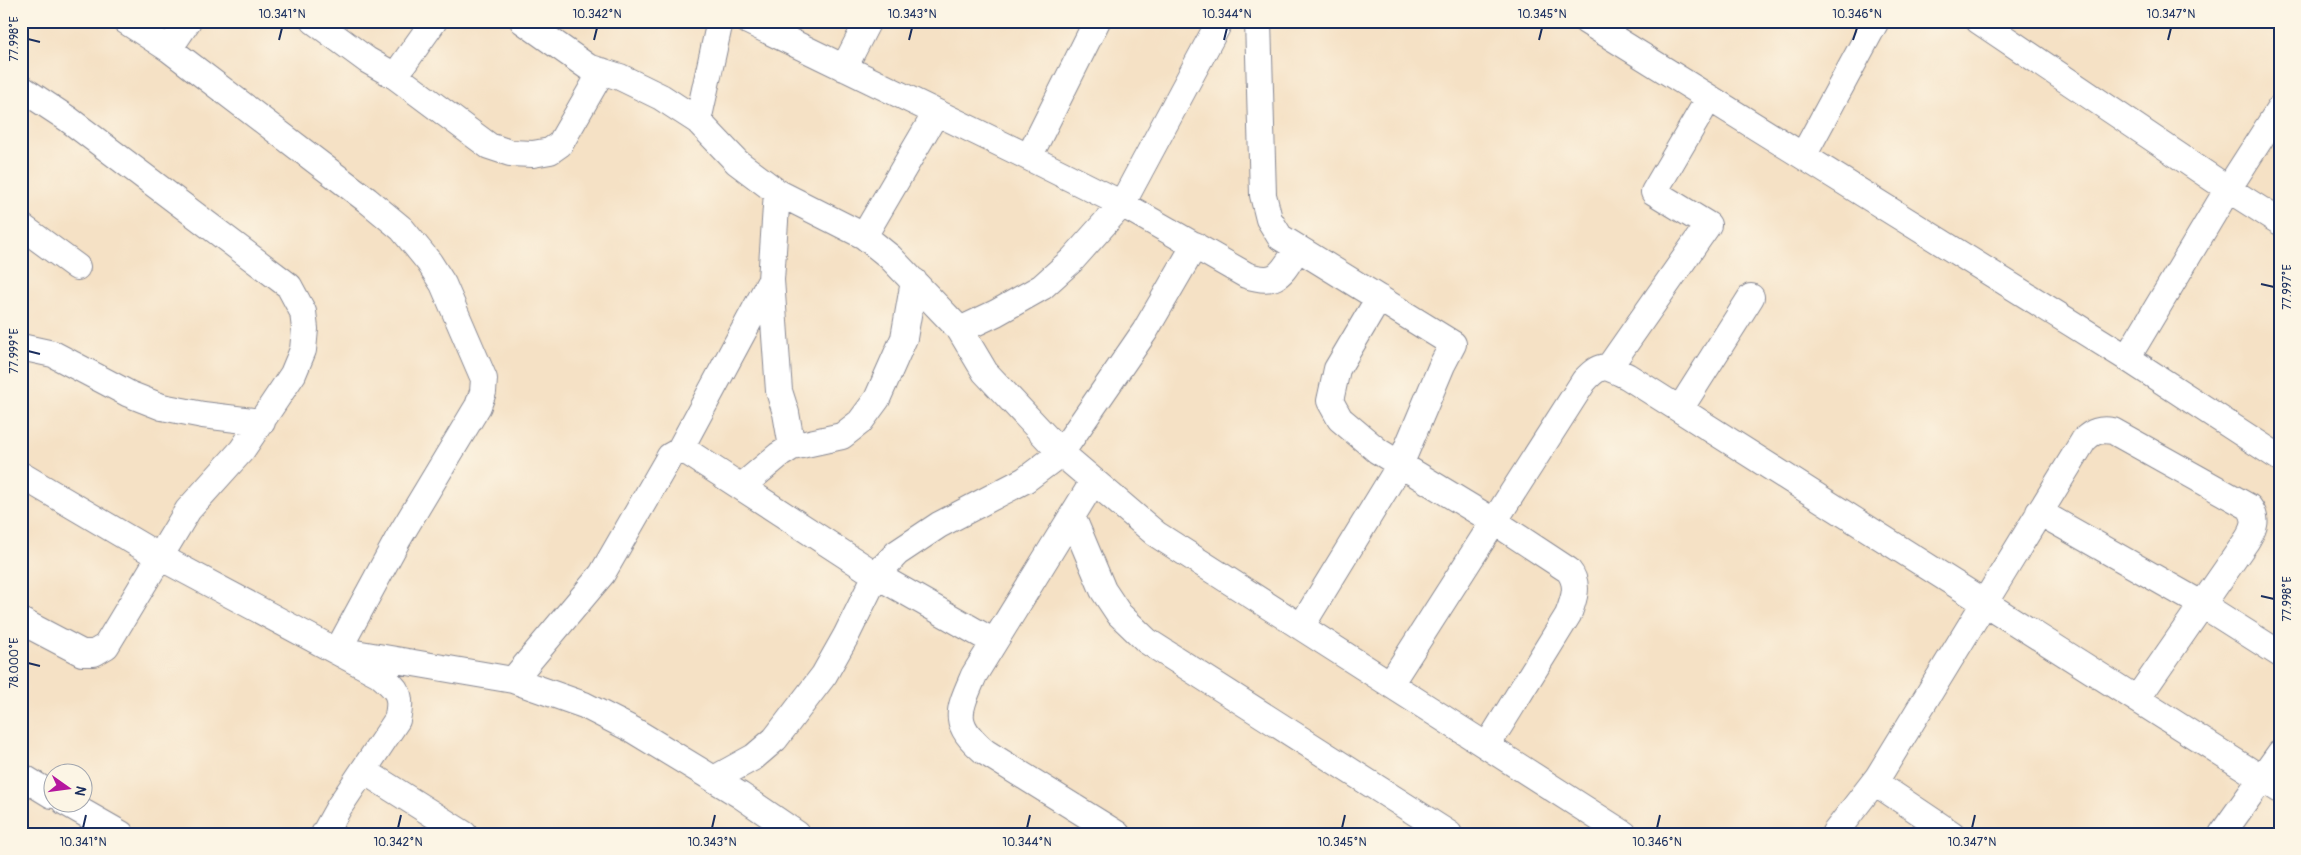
<svg xmlns="http://www.w3.org/2000/svg" width="2301" height="855" font-family="Pangolin,sans-serif">
  <style>
    .lines { fill: none; stroke-linecap: round; stroke-linejoin: round }
    .minor-casing { stroke: #888892; stroke-width: 28 }
    .minor { stroke: #fff; stroke-width: 26 }
    .ticks { fill: none; stroke: #1b2f5e; stroke-width: 2 }
    .neatline { fill: none; stroke: #1b2f5e; stroke-width: 2 }
    .ticks-label { font-size: 12px; text-anchor: middle; fill: #1b2f5e }
  </style>
  <rect width="100%" height="100%" fill="#fcf5e5"/>
  <filter id="ink" filterUnits="userSpaceOnUse"><feTurbulence type="fractalNoise" baseFrequency=".02" numOctaves="2"/><feDisplacementMap in="SourceGraphic" scale="10" xChannelSelector="R" yChannelSelector="G"/><feConvolveMatrix kernelMatrix="1 2 1 2 8 2 1 2 1" color-interpolation-filters="sRGB"/></filter>
  <filter id="wash" filterUnits="userSpaceOnUse"><feTurbulence type="fractalNoise" baseFrequency=".0096" numOctaves="4" result="noise"/><feDisplacementMap in="SourceGraphic" scale="20" xChannelSelector="R" yChannelSelector="G"/><feGaussianBlur stdDeviation="1.12" result="paint"/><feColorMatrix in="noise" values="0 0 0 0 0 0 0 0 0 0 0 0 0 0 0 0 0 1.4 0 .05"/><feComposite in="paint" operator="in"/></filter>
  <g filter="url(#wash)">
    <rect width="100%" height="100%" fill="#f5e1c5"/>
  </g>
  <g filter="url(#ink)">
    <g class="lines">
      <g class="minor-casing">
        <path id="minor" d="M126 21 169 49 367 200 402 229 429 262 443 284 484 379 483 392 478 406 398 539 338 650
          M314 21 367 60 395 76 489 146 510 153 533 154 550 151 560 144 602 71
          M523 21 588 67 620 77 661 97 698 121 737 162 777 192 864 236 890 257 960 330 985 372 1061 453 1156 534 1624 834
          M748 21 1020 153 1122 204 1246 275C1279 286 1281 273 1298 248
          M1258 21 1263 195 1269 219 1280 237 1453 344 1442 365 1400 465 1301 627
          M1586 21 2127 358 2280 458
          M1979 21 2228 189 2280 222
          M169 49 188 21
          M844 68 868 21
          M395 76 434 21
          M21 88 68 119 289 286 303 312 305 329 303 350 293 374 242 450 188 510 106 646 94 653H82L21 621
          M698 121 720 21
          M1803 156 1876 21
          M1029 157 1097 21
          M777 192 771 280 779 391 786 413 792 447
          M21 226 77 267
          M864 236 936 113
          M1379 298 1337 369 1330 401 1340 419 1378 451 1495 522 1568 570C1580 584 1574 599 1568 615L1487 746
          M960 330 996 313 1042 287 1072 260 1122 204 1220 21
          M21 347 53 354 129 394 162 407 203 415 262 422
          M2127 358 2228 189 2280 108
          M1609 367 1708 225 1654 192 1709 98
          M1680 409 1751 297
          M679 451 771 280
          M21 475 160 557 379 674C398 690 403 695 397 720L339 807 324 834
          M1093 482 974 675C958 712 951 723 985 752L1117 834
          M741 487 779 455 792 447 842 436 860 422 877 399 904 338 914 281
          M2039 512 2203 605 2280 654
          M1072 516 1103 590 1119 614 1147 641 1449 834
          M355 653 513 680 584 705 633 730 740 795 797 834
          M513 680 602 574 670 456 679 451 689 453 876 575 994 642
          M1390 684 1584 381C1602 362 1605 366 1627 376L2280 790
          M364 771 464 834
          M21 776 52 795
          M714 779 754 757 775 739 824 675 846 636 876 575 897 553 939 525 1025 480 1061 453 1145 331 1195 245
          M65 802 121 834
          M1834 834 1878 777
          M1952 834 1882 787 1878 777 2084 440C2093 431 2100 429 2113 431L2249 507C2258 519 2255 527 2247 540L2137 699
          M2222 834 2280 753"/>
      </g>
      <use href="#minor" class="minor"/>
    </g>
  </g>
  <path class="ticks" d="M28 39 40 42M279 40 282 28M594 40 597 28M909 40 912 28M1224 40 1227 28M1539 40 1542 28M1853 40 1857 28M2168 40 2171 28M2261 284 2274 287M28 351 40 354M2261 596 2274 599M28 663 40 666M83 828 86 815M398 828 401 815M712 828 715 815M1027 828 1030 815M1342 828 1345 815M1657 828 1660 815M1972 828 1975 815"/>
  <rect width="2301" height="855" fill="none" stroke="#fcf5e5" stroke-width="55"/>
  <g transform="translate(68 788) rotate(104)"><circle r="24" fill="#fcf5e5" stroke="#a2a6af"/>
  <path d="M0-4L9 19L0 12L-9 19Z" fill="#b5179e"/>
  <text y="-8" font-size="14" font-weight="bold" text-anchor="middle" fill="#1b2f5e">N</text>
  </g>
  <rect x="28" y="28" width="2246" height="800" class="neatline"/>
  <g class="ticks-label">
    <text x="282" y="18">10.341°N</text>
    <text x="597" y="18">10.342°N</text>
    <text x="912" y="18">10.343°N</text>
    <text x="1227" y="18">10.344°N</text>
    <text x="1542" y="18">10.345°N</text>
    <text x="1857" y="18">10.346°N</text>
    <text x="2171" y="18">10.347°N</text>
    <text transform="translate(14 39) rotate(-90)" y="4">77.998°E</text>
    <text transform="translate(2287 287) rotate(-90)" y="4">77.997°E</text>
    <text transform="translate(14 351) rotate(-90)" y="4">77.999°E</text>
    <text transform="translate(2287 599) rotate(-90)" y="4">77.998°E</text>
    <text transform="translate(14 663) rotate(-90)" y="4">78.000°E</text>
    <text x="83" y="846">10.341°N</text>
    <text x="398" y="846">10.342°N</text>
    <text x="712" y="846">10.343°N</text>
    <text x="1027" y="846">10.344°N</text>
    <text x="1342" y="846">10.345°N</text>
    <text x="1657" y="846">10.346°N</text>
    <text x="1972" y="846">10.347°N</text>
  </g>
</svg>
